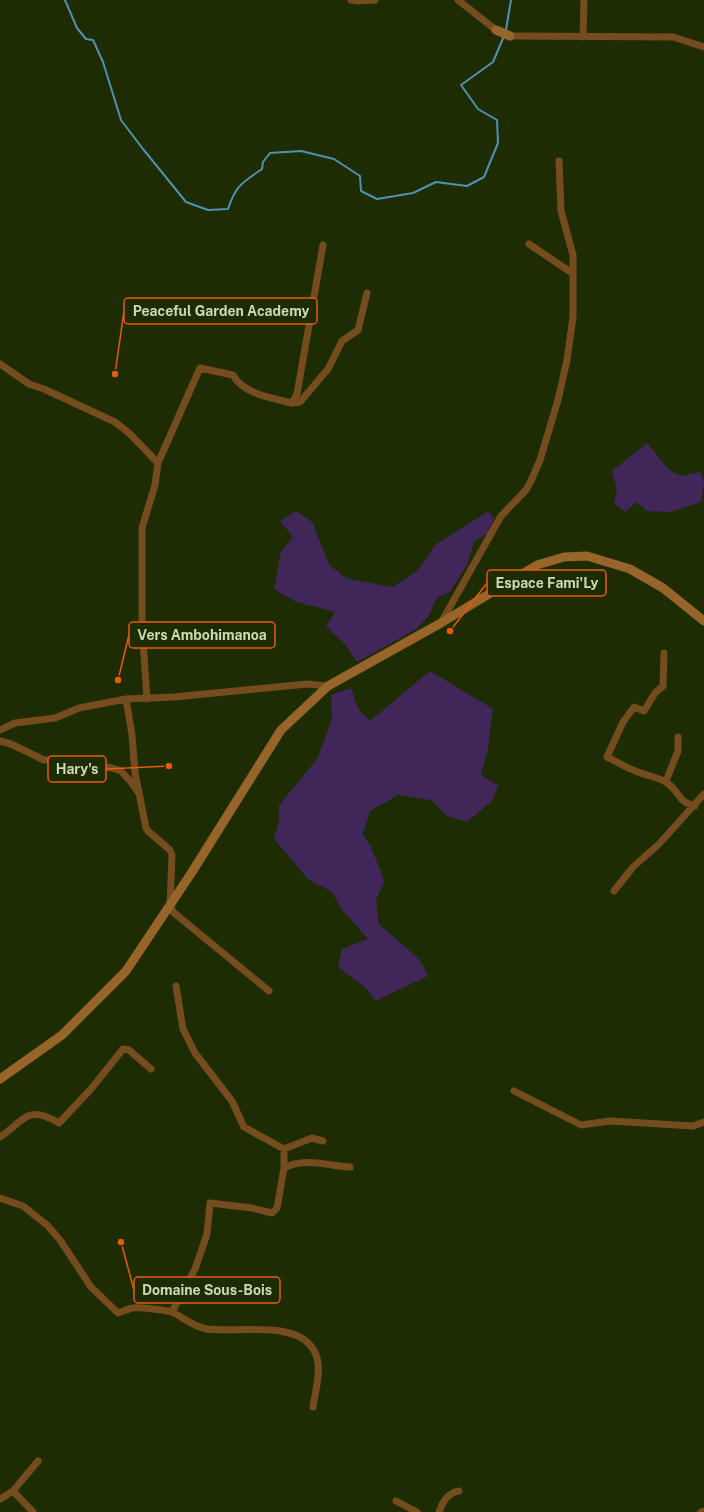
<svg xmlns="http://www.w3.org/2000/svg" width="704" height="1512" font-family="'Public Sans',sans-serif">
  <style>
    .green { fill: #402659 }
    .lines { fill: none; stroke-linecap: round; stroke-linejoin: round }
    .stream { stroke: #5290af; stroke-width: 2 }
    .street { stroke: #754c1e; stroke-width: 7 }
    .secondary { stroke: #97642a; stroke-width: 9 }
    .leader { fill: none; stroke: #e8590c; stroke-width: 1.5 }
    .callout-dot { fill: #e8590c; stroke: #1e2c03; stroke-width: 1.5 }
    .callout { fill: #1e2c03; stroke: #e8590c; stroke-width: 1.5 }
    .callout-label { font-size: 14px; text-anchor: middle; font-weight: bold; fill: #cadab4 }
  </style>
  <rect width="100%" height="100%" fill="#1e2c03"/>
  <path class="green" d="M647 443 669 470 681 476 700 472 704 481 701 502 670 512 646 511 637 502 625 512 614 504 617 490 612 471Z
    M296 511 313 523 329 565 348 579 393 587 418 570 436 544 489 511 494 519 488 533 474 542 467 565 449 593 438 597 427 618 415 630 357 662 344 643 326 627 335 612 296 602 274 589 281 552 293 537 280 521Z
    M430 671 493 709 488 748 481 775 498 785 492 801 467 822 447 816 431 800 398 795 370 811 363 834 371 847 381 872 384 883 376 899 379 924 419 959 428 976 375 1001 367 989 338 967 342 949 368 939 342 910 332 892 308 879 274 839 279 821V805L317 759 332 719 331 695 351 688 358 709 370 721Z"/>
  <g class="lines">
    <path class="stream" d="M65 0 77 28 86 39 93 40 103 62 121 120 143 149 186 202 208 210 228 209C236 185 242 183 262 169L263 162 270 153 301 151 334 159 360 176 361 191 377 199 413 193 436 182 467 186 484 177 498 143 497 120 478 109 461 85 493 62 504 36
      M506 30 511 0"/>
    <path class="street" d="M351 0 358 1 375 0
      M458 0 496 30
      M510 36 673 37 704 47
      M583 37 584 0
      M529 244 572 273
      M0 364 29 384 44 389 115 422 129 433 158 463
      M292 403 297 394 323 245
      M442 621 501 516 526 490 531 481 540 460 558 400 567 360 573 317V255L561 211 559 161
      M664 653 663 686 655 693 644 711 634 707 623 722 607 757C617 762 627 768 638 772 647 776 659 777 667 783 680 791 677 802 695 806
      M126 699 132 735 135 773 146 828 148 831 170 850 172 855 170 905 173 912 269 991
      M147 699 142 626V528L155 485 158 463 200 368 233 375C243 394 272 398 292 403L300 402 328 369 342 341 358 330 367 293
      M0 730 15 723 55 718 79 708 126 699 174 697 307 684 328 686
      M0 741 11 744 44 760H68L112 768 121 771 131 782 138 792
      M666 781 678 751V737
      M614 891 633 867 659 844 704 794
      M176 986 183 1029 195 1053 232 1101 244 1127 284 1149
      M514 1091 581 1125 610 1121 693 1126 704 1122
      M0 1137C24 1122 26 1103 59 1123L91 1089 123 1049 129 1050 151 1069
      M284 1168V1149L312 1138 323 1141
      M0 1198 23 1206 47 1225 60 1240 91 1287 118 1313C122 1312 127 1309 132 1308 138 1307 169 1310 174 1313 185 1319 194 1327 207 1329 236 1333 289 1321 310 1345 325 1361 316 1387 313 1407
      M172 1312 195 1269 207 1234 210 1203 252 1208 272 1213 277 1208 284 1168C306 1157 327 1166 350 1167
      M13 1491 33 1512
      M0 1499 13 1491 38 1461
      M396 1501 417 1512
      M439 1512C443 1501 448 1493 459 1491
      M701 1512 704 1511"/>
    <path class="secondary" d="M496 30 510 36
      M0 1079 62 1035 126 971 192 872 281 730 328 686 441 623 537 565 564 557 587 556 630 569 663 588 704 621"/>
  </g>
  <path class="leader" d="M115 374L124 311M450 631L487 583M118 680L129 635M169 766L106 769M121 1242L134 1290"/>
  <g class="callout-dot">
    <circle cx="115" cy="374" r="4"/>
    <circle cx="450" cy="631" r="4"/>
    <circle cx="118" cy="680" r="4"/>
    <circle cx="169" cy="766" r="4"/>
    <circle cx="121" cy="1242" r="4"/>
  </g>
  <g class="callout">
    <rect x="124" y="298" width="193" height="26" rx="4"/>
    <rect x="487" y="570" width="119" height="26" rx="4"/>
    <rect x="129" y="622" width="146" height="26" rx="4"/>
    <rect x="48" y="756" width="58" height="26" rx="4"/>
    <rect x="134" y="1277" width="146" height="26" rx="4"/>
  </g>
  <g class="callout-label">
    <text x="221" y="316">Peaceful Garden Academy</text>
    <text x="547" y="588">Espace Fami'Ly</text>
    <text x="202" y="640">Vers Ambohimanoa</text>
    <text x="77" y="774">Hary's</text>
    <text x="207" y="1295">Domaine Sous-Bois</text>
  </g>
</svg>
